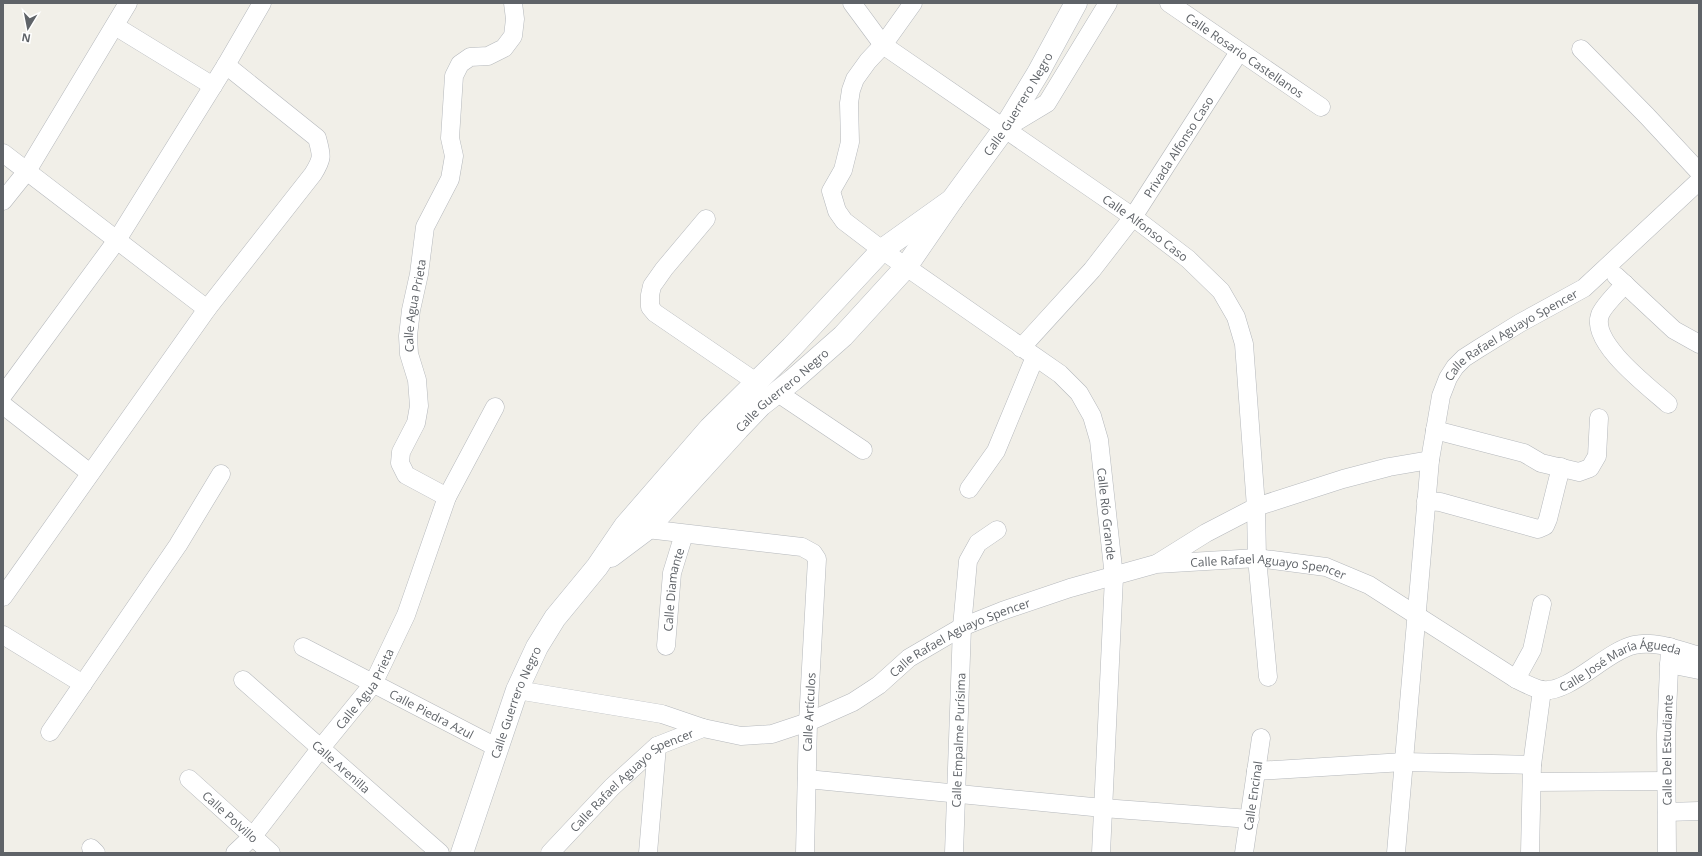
<svg xmlns="http://www.w3.org/2000/svg" width="1702" height="856" font-family="'Open Sans',sans-serif">
  <style>
    .lines { fill: none; stroke-linecap: round; stroke-linejoin: round }
    .street-casing { stroke: #b5b8bc; stroke-width: 19 }
    .secondary-casing { stroke: #b6babf; stroke-width: 23 }
    .street { stroke: #fff; stroke-width: 18 }
    .secondary { stroke: #fff; stroke-width: 22 }
    .labels { text-anchor: middle; dominant-baseline: central; stroke-width: 4; stroke-linejoin: round; paint-order: stroke }
    .street-label { font-size: 12px; fill: #5f6368; stroke: #fff }
  </style>
  <rect width="100%" height="100%" fill="#f1efe8"/>
  <g class="lines">
    <g class="street-casing">
      <g id="street">
        <path id="s1" d="M852 3 883 45 1133 217 1188 259 1221 291 1236 317 1244 344 1256 507 1257 558 1268 677"/>
        <path id="s2" d="M913 3 883 45 868 61 855 79 851 90 849 103 850 142 843 170 831 191 837 211 844 221 882 250 1060 374 1079 393 1092 416 1099 440 1114 577 1101 853"/>
        <path id="s3" d="M1169 3 1321 107"/>
        <path d="M115 26 213 86"/>
        <path d="M1581 49 1647 116 1699 172"/>
        <path d="M1004 129 1047 103 1108 3"/>
        <path d="M3 153 207 309"/>
        <path d="M3 201 27 171 128 3"/>
        <path d="M706 219 664 269 652 286 650 295V307L655 313 756 382"/>
        <path d="M1616 276 1674 330 1699 344"/>
        <path d="M1625 284C1618 292 1603 306 1600 315 1590 343 1649 387 1668 404"/>
        <path id="s4" d="M1021 348 1092 270 1133 217 1239 52"/>
        <path d="M778 393 863 450"/>
        <path d="M3 395 117 240 226 65 262 3"/>
        <path d="M3 405 90 473"/>
        <path d="M1435 430 1524 453 1541 463 1579 472 1590 468 1597 456 1599 418"/>
        <path d="M969 489 996 451 1035 357"/>
        <path id="s5" d="M447 497 406 475 400 463 401 452 416 423 419 406 417 380 409 354 408 336 411 310 419 274 425 227 450 179 454 156 450 138 454 76 460 64 470 57 488 56 504 48 513 36 515 19 513 3"/>
        <path d="M1426 501 1440 502 1538 529 1545 526 1548 519 1561 467"/>
        <path d="M647 529 802 547 813 553 817 559 808 722 805 853"/>
        <path d="M1158 563 1206 533 1256 507 1343 479 1389 467 1430 460"/>
        <path d="M3 597 207 309 313 174C323 158 322 156 317 138L226 65"/>
        <path d="M3 635 83 684"/>
        <path id="s6" d="M666 646 672 573 684 534"/>
        <path id="s7" d="M303 647 496 747"/>
        <path d="M1669 664 1699 670"/>
        <path d="M1516 679 1532 650 1542 604"/>
        <path id="s8" d="M243 680 440 853"/>
        <path d="M517 690 662 714 703 728"/>
        <path d="M50 732 178 545 221 474"/>
        <path d="M1256 771 1404 762 1532 765"/>
        <path id="s9" d="M189 779 271 853"/>
        <path d="M807 779 1103 808 1250 819"/>
        <path d="M1532 782 1666 781"/>
        <path d="M1667 812 1699 811"/>
        <path d="M91 848 96 853"/>
        <path id="s10" d="M235 853 253 836 320 749 373 684 406 615 447 497 495 407"/>
        <path id="s11" d="M550 853 612 787 657 746 703 728 741 736 772 734 808 722 853 702 879 685 909 658 962 627 1002 611 1070 588 1156 564 1257 558 1326 567 1369 585 1516 679C1524 683 1533 688 1542 690 1569 694 1605 652 1634 645 1655 640 1679 650 1699 656"/>
        <path d="M648 853 657 746"/>
        <path id="s12" d="M954 853 962 627 968 561 978 543 997 530"/>
        <path id="s13" d="M1244 853 1261 738"/>
        <path id="s14" d="M1396 853 1430 460 1441 396 1448 378 1455 367 1464 358 1478 349 1520 323 1584 288 1699 181"/>
        <path d="M1530 853 1532 765 1542 690"/>
        <path id="s15" d="M1667 853 1666 734 1670 647"/>
      </g>
    </g>
    <g class="secondary-casing">
      <g id="secondary">
        <path id="s16" d="M611 556 647 529 738 429 761 405 793 380 843 336 906 267 952 200 1004 129 1038 73 1076 3"/>
        <path id="s17" d="M462 853 517 690 537 647 555 618 597 567 625 526 710 428 792 347 882 250 952 200"/>
      </g>
    </g>
    <use href="#street" class="street"/>
    <use href="#secondary" class="secondary"/>
  </g>
  <g class="labels">
    <g class="street-label">
      <text stroke="none"><textPath href="#s3" startOffset="92">Calle Rosario Castellanos</textPath></text>
      <text stroke="none"><textPath href="#s16" startOffset="612">Calle Guerrero Negro</textPath></text>
      <text stroke="none"><textPath href="#s4" startOffset="256">Privada Alfonso Caso</textPath></text>
      <text stroke="none"><textPath href="#s1" startOffset="372">Calle Alfonso Caso</textPath></text>
      <text stroke="none"><textPath href="#s5" startOffset="223">Calle Agua Prieta</textPath></text>
      <text stroke="none"><textPath href="#s14" startOffset="556">Calle Rafael Aguayo Spencer</textPath></text>
      <text stroke="none"><textPath href="#s16" startOffset="239">Calle Guerrero Negro</textPath></text>
      <text stroke="none"><textPath href="#s2" startOffset="663">Calle Río Grande</textPath></text>
      <text stroke="none"><textPath href="#s11" startOffset="808">Calle Rafael Aguayo Spencer</textPath></text>
      <text stroke="none"><textPath href="#s6" startOffset="57">Calle Diamante</textPath></text>
      <text stroke="none"><textPath href="#s11" startOffset="484">Calle Rafael Aguayo Spencer</textPath></text>
      <text stroke="none"><textPath href="#s11" startOffset="1200">Calle José María Águeda</textPath></text>
      <text stroke="none"><textPath href="#s10" startOffset="210">Calle Agua Prieta</textPath></text>
      <text stroke="none"><textPath href="#s17" startOffset="160">Calle Guerrero Negro</textPath></text>
      <text transform="translate(809 712) rotate(-87)">Calle Artículos</text>
      <text stroke="none"><textPath href="#s7" startOffset="145">Calle Piedra Azul</textPath></text>
      <text stroke="none"><textPath href="#s12" startOffset="113">Calle Empalme Purísima</textPath></text>
      <text stroke="none"><textPath href="#s15" startOffset="103">Calle Del Estudiante</textPath></text>
      <text stroke="none"><textPath href="#s8" startOffset="131">Calle Arenilla</textPath></text>
      <text stroke="none"><textPath href="#s11" startOffset="111">Calle Rafael Aguayo Spencer</textPath></text>
      <text stroke="none"><textPath href="#s13" startOffset="58">Calle Encinal</textPath></text>
      <text stroke="none"><textPath href="#s9" startOffset="56">Calle Polvillo</textPath></text>
    </g>
  </g>
  <rect width="1702" height="856" fill="none" stroke="#5f6368" stroke-width="8"/>
  <g transform="translate(28 28) rotate(190)" stroke="#ffffff" stroke-width="3" paint-order="stroke">
  <path d="M0-3L7 15L0 10L-7 15Z" fill="#5f6368"/>
  <text y="-6" font-size="11" font-weight="bold" text-anchor="middle" fill="#5f6368">N</text>
  </g>
</svg>
